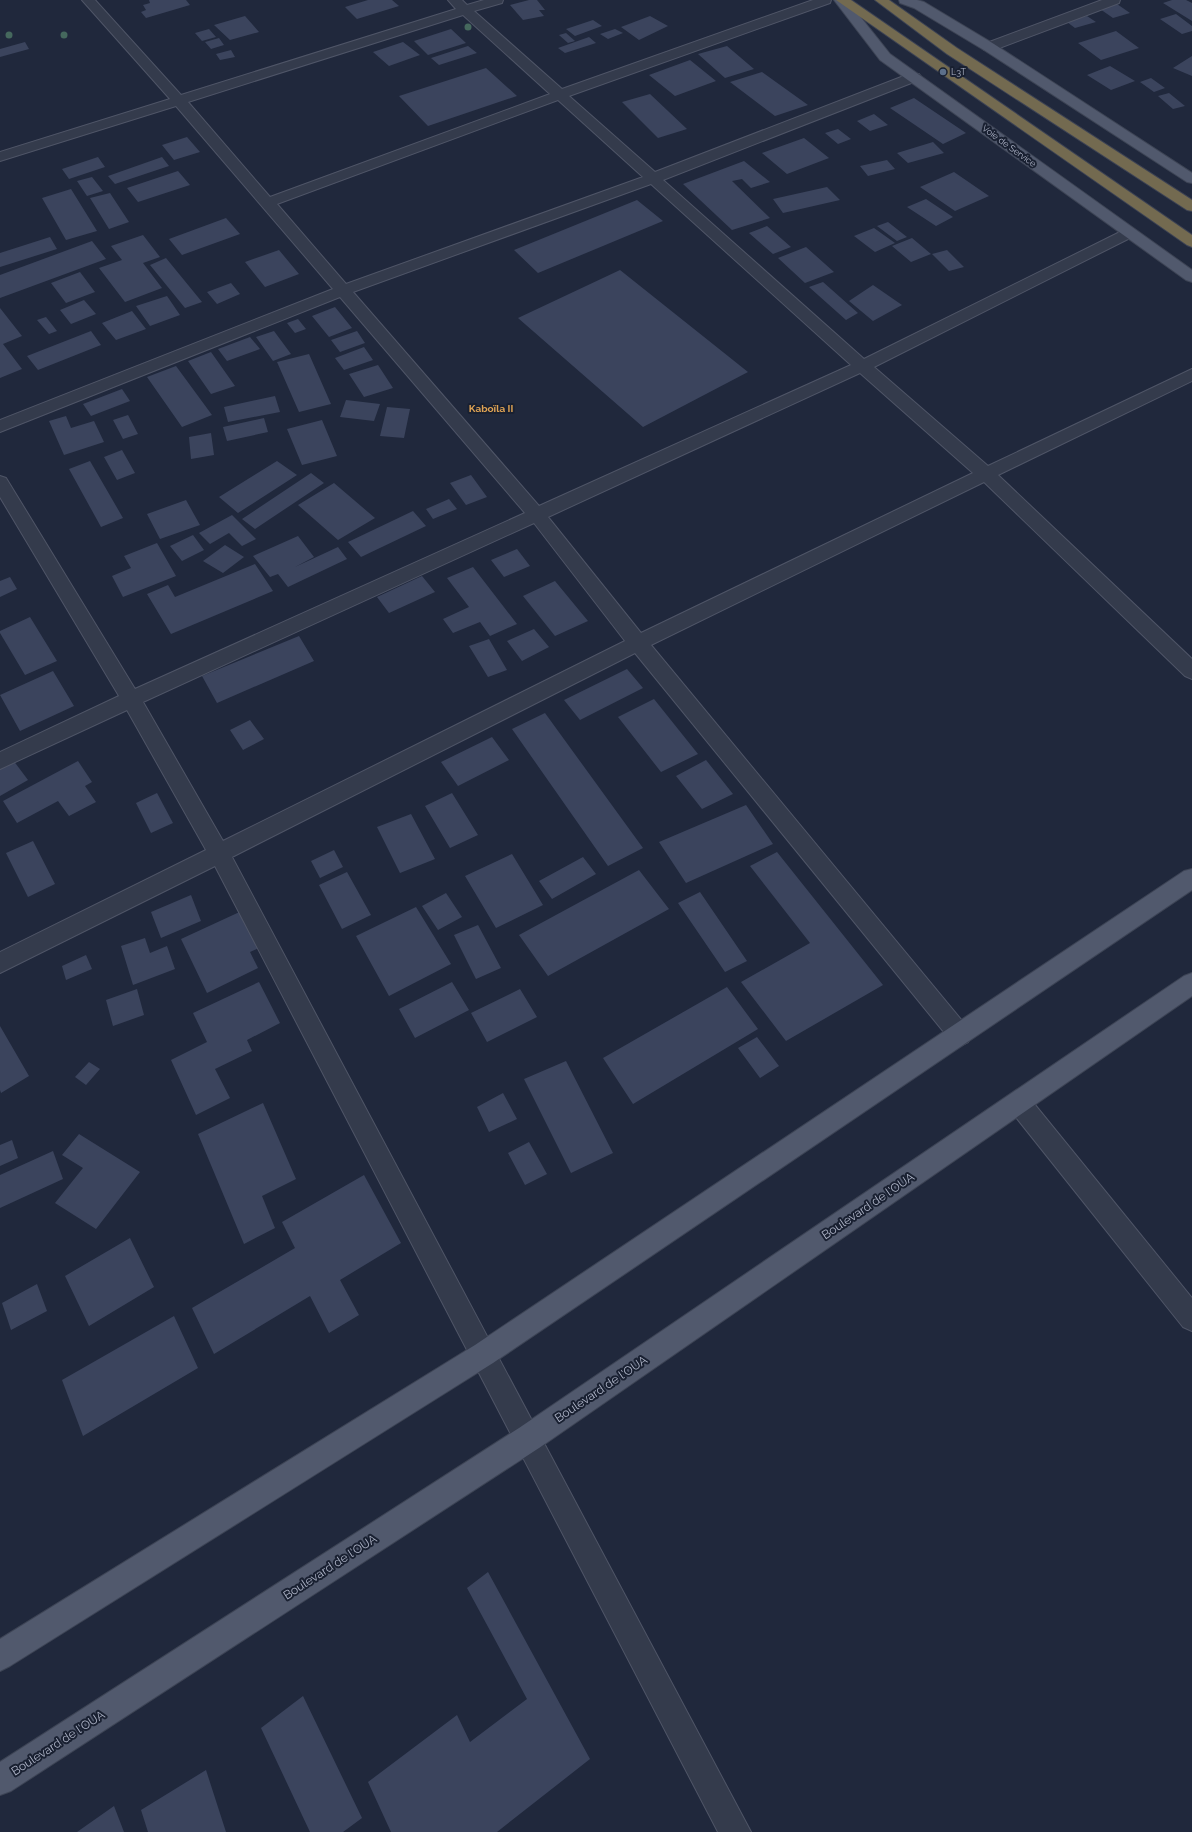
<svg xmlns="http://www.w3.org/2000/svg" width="1192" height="1832" font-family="Raleway,sans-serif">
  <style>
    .building { fill: #3b445d }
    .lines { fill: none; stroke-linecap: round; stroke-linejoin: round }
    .minor-casing { stroke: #4f5567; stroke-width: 2 }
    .major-casing { stroke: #3d4455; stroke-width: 2 }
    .highway-casing { stroke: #3c4254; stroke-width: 2 }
    .minor { fill: #343b4c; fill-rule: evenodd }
    .major { fill: #51596d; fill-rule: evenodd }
    .highway { fill: #736a50; fill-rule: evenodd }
    .tree { fill: #45685d }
    .service-dot { fill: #5c6f8a; stroke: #192031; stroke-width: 1.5 }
    .labels { text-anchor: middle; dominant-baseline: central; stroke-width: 4; stroke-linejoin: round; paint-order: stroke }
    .far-poi-label { font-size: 9px; fill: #afb5c8; stroke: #192031; text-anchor: start }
    .far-street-label { font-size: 9px; fill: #afb5c8; stroke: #192031 }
    .far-quarter-label { font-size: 10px; font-weight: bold; fill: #dea254; stroke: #192031 }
    .near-street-label { font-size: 12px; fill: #afb5c8; stroke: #192031 }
  </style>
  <rect width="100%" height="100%" fill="#20283c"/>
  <path class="building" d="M149 0H186L190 5 146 18 141 12 146 10 143 5 150 3Z
    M368 0H392L399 6 357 19 345 7Z
    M529 0H537L545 10H539L544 16 523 20 510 5Z
    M1172 0H1186L1192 3V21L1163 3Z
    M1117 4 1130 13 1113 18 1100 9Z
    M1176 14 1192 26V31L1182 34 1160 19Z
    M245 16 259 32 230 40 214 25Z
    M650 16 668 26 639 40 621 27Z
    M1087 16 1096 22 1075 28 1067 22Z
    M593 20 602 26 575 36 566 29Z
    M209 29 216 37 202 41 195 33Z
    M451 29 466 43 428 55 414 41Z
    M615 29 623 33 608 39 600 34Z
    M1116 31 1139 48 1101 60 1078 43Z
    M566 33 575 41 568 43 559 35Z
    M589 37 596 43 565 53 558 48Z
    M219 38 224 45 211 49 205 42Z
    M25 42 29 49 0 57V49Z
    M403 42 420 55 389 66 373 52Z
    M468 46 477 53 439 65 431 58Z
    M727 46 754 69 725 78 698 54Z
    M231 50 235 57 220 60 216 54Z
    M1192 56V76L1173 68Z
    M690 60 716 81 675 96 649 75Z
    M1110 66 1135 81 1111 90 1087 75Z
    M486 68 517 96 428 126 399 96Z
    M762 72 808 105 775 116 730 82Z
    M1151 78 1165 88 1154 92 1140 82Z
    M1169 93 1185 106 1173 109 1158 96Z
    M650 94 687 129 658 138 622 102Z
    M914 98 966 133 943 144 890 108Z
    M874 114 888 125 870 131 857 121Z
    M838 129 851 139 838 144 825 133Z
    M187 137 200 152 174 160 162 145Z
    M804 138 829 158 787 174 762 153Z
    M933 142 944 153 908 163 897 153Z
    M98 157 105 167 69 179 62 169Z
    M162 157 169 166 115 184 108 176Z
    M887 160 895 169 868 176 860 166Z
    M744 161 770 182 751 188 742 179 732 181 770 218 732 230 683 184Z
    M178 171 190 185 138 202 127 188Z
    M954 172 989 196 955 211 920 187Z
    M92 177 103 191 87 196 77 181Z
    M827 187 840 200 783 213 773 199Z
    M71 189 97 231 66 240 42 198Z
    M110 193 129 222 109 229 90 198Z
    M926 199 953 217 936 226 907 207Z
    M637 200 663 221 538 273 514 250Z
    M226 218 240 234 182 255 169 239Z
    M888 222 907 237 897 241 877 226Z
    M767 226 791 247 773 254 749 233Z
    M874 228 895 243 875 252 854 236Z
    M143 235 160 257 143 263 162 288 125 302 99 268 122 260 111 246Z
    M50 237 57 249 0 267V253Z
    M912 238 931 254 911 262 892 246Z
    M92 241 106 259 0 298V275Z
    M806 247 834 272 805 283 778 258Z
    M279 250 299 274 265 287 245 262Z
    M947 250 964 267 949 271 932 254Z
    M166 258 202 302 185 308 150 265Z
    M620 270 748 372 643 427 518 318Z
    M80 272 95 292 66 303 51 283Z
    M823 282 858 313 846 320 809 287Z
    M231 283 240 294 217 304 207 292Z
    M873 285 902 305 873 321 849 301Z
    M167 296 180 315 150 326 136 306Z
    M84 300 96 314 71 324 60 310Z
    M335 307 352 328 329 337 312 316Z
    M0 308 22 336 3 344 22 369 0 378Z
    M132 311 146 329 116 340 102 323Z
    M46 317 57 331 49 334 37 320Z
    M298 319 306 329 295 333 287 323Z
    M91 331 101 345 38 370 27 356Z
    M274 331 291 354 273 361 256 337Z
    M357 331 365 343 340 352 331 340Z
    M250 337 260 349 227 361 218 349Z
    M364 347 373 360 344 370 335 358Z
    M211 352 235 386 211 394 188 361Z
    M309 354 331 404 299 412 277 362Z
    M378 365 393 388 364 397 349 374Z
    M176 366 212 415 182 427 147 377Z
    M122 389 130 401 91 416 83 404Z
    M275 396 280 412 228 422 224 407Z
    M346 400 380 404 374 421 340 417Z
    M387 407 410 409 404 438 380 436Z
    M128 415 138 434 123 439 113 420Z
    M66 416 71 428 94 421 104 442 64 455 49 421Z
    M264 418 268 432 227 441 223 427Z
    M322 420 337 456 302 465 287 429Z
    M211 433 214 455 191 459 189 437Z
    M122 450 135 473 117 480 104 457Z
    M90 461 123 518 101 527 69 469Z
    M277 461 297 475 238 513 219 497Z
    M311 473 324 483 255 529 242 519Z
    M471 475 487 497 466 505 450 483Z
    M334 483 375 518 338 540 298 505Z
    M449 499 457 509 433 519 426 509Z
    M186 500 200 525 160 539 147 514Z
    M413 511 426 526 361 557 348 542Z
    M232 515 256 539 242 546 229 533 210 544 199 533Z
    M193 535 204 550 182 561 170 546Z
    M298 536 314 557 295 567 338 547 347 559 288 587 278 574 270 577 253 556Z
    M157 543 176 576 123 597 112 576 131 568 124 556Z
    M225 545 244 557 223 573 203 561Z
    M517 549 530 566 504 577 491 560Z
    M255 564 273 591 171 634 147 594 168 585 175 597Z
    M473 567 517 624 490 636 480 622 453 633 443 619 469 607 447 578Z
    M422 576 435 592 389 613 377 597Z
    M10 577 17 589 0 597V581Z
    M555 581 588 621 555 636 523 596Z
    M30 617 57 661 25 675 0 633V631Z
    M534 629 549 647 522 661 507 641Z
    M299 636 314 661 217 703 202 676Z
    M489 639 507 670 488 677 469 646Z
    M627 669 643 688 580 720 564 700Z
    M53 671 74 706 20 731 0 695Z
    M654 699 698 754 661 772 618 717Z
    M545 713 643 848 608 866 512 729Z
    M250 720 264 739 243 750 230 730Z
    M492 737 509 760 458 786 441 762Z
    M13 760 28 780 0 796V768Z
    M706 760 733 794 702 809 676 776Z
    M78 761 92 782 85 786 96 802 69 816 58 801 17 823 3 801Z
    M157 793 173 823 151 833 136 803Z
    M452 793 478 835 450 848 425 806Z
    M746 805 773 844 686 883 659 842Z
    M411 814 435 859 400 873 377 827Z
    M33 841 55 884 28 897 6 853Z
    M334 850 343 867 320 878 311 861Z
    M777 852 883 985 786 1041 741 982 810 943 750 866Z
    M512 854 543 905 496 928 465 876Z
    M583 857 596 874 552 899 539 881Z
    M639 870 669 909 548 976 519 935Z
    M347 872 371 915 342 929 319 885Z
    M700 892 747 961 725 972 678 903Z
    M446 893 462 917 438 930 422 906Z
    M191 895 201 921 161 938 151 912Z
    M416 907 451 964 389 996 356 936Z
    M246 909 265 945 250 952 258 968 207 993 181 939Z
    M478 925 501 968 476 979 454 935Z
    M145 938 150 953 167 946 175 969 133 985 121 946Z
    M86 955 92 969 66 980 62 966Z
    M259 982 280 1023 247 1040 252 1051 215 1069 230 1098 196 1115 171 1060 207 1042 193 1013Z
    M452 982 469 1010 415 1038 399 1009Z
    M727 987 758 1029 633 1104 603 1058Z
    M137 989 144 1015 113 1026 106 1000Z
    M520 989 537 1017 487 1042 471 1013Z
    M0 1026 29 1076 1 1093 0 1090Z
    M757 1037 779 1066 760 1078 738 1048Z
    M566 1061 613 1153 571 1173 524 1079Z
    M89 1062 100 1069 86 1085 75 1077Z
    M503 1093 517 1119 489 1132 477 1107Z
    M263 1103 296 1179 262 1196 275 1228 244 1244 198 1134Z
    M79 1134 140 1172 96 1229 55 1203 83 1168 62 1155Z
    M12 1140 18 1158 0 1166V1145Z
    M529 1142 547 1174 525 1185 508 1153Z
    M53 1151 63 1179 0 1208V1175Z
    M364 1175 401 1243 340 1280 359 1315 329 1333 310 1296 214 1354 192 1308 295 1248 282 1222Z
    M130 1238 154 1287 89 1326 65 1276Z
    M37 1284 47 1311 11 1330 2 1303Z
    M174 1316 198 1368 83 1436 62 1380Z
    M488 1572 590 1759 497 1832H391L368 1782 457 1715 470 1742 527 1699 467 1588Z
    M303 1696 362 1818 343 1832H310L261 1728Z
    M206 1770 226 1832H148L141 1810Z
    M114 1806 124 1832H77Z"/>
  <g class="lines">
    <g class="minor-casing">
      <path id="minor" d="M82 0H95L181 95 456 9 448 0H462L467 5 484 0H503L502 3 474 11 562 89 813 0H831L830 3 569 96 655 172 909 74H919L921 77 919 80 663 180 864 359 1124 230 1129 228 1134 230 1137 233 1134 236 874 367 988 466 1192 369V381L998 475 1192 659V679L1185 676 984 482 651 645 968 1028 972 1035 968 1042 960 1046 952 1042 635 653 232 857 751 1832H718L215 866 0 973V952L206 850 127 710 0 769V752L119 696 0 497V476L6 478 135 689 525 513 340 297 0 432V420L333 289 176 106 0 161V152L170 99ZM463 15 550 94 270 197 188 102ZM558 100 643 177 346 284 277 204ZM651 184 851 365 539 506 353 292ZM860 373 973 473 641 633 548 517ZM534 523 625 641 223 841 143 702Z
        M1102 0H1120L1119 3 994 50H984L982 47 984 44Z
        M1019 1092 1027 1095 1192 1298V1331L1183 1327 1011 1111 1007 1103 1011 1095Z"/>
    </g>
    <g class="major-casing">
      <path id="major" d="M834 0H847L890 54 1192 270V282L1186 280 880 60Z
        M899 0H917L924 2 994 44 1192 173V183L1187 182 984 50 914 8 900 3Z
        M1192 869V890L493 1363 10 1666 0 1671V1639L475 1345 1184 871Z
        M1192 973V996L539 1448 11 1791 0 1795V1762L519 1428 1184 976Z"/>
    </g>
    <g class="highway-casing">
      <path id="highway" d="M836 0H851L1192 235V247L1187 245Z
        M875 0H889L957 48 1192 200V211L1187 210 947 54Z"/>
    </g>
    <use href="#minor" class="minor"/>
    <use href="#major" class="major"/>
    <use href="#highway" class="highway"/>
  </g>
  <g class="tree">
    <circle cx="468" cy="27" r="3.5"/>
    <circle cx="9" cy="35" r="3.5"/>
    <circle cx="64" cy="35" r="3.5"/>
  </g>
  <circle class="service-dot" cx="943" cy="72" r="4"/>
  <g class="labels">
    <g class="far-poi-label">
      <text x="951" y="72">L3T</text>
    </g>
    <g class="far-street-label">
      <text transform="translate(1009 146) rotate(36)">Voie de Service</text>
    </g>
    <g class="far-quarter-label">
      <text x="491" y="408">Kaboïla II</text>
    </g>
    <g class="near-street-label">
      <text transform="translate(868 1206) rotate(-34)">Boulevard de l'OUA</text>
      <text transform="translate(601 1389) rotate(-34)">Boulevard de l'OUA</text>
      <text transform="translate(330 1567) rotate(-33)">Boulevard de l'OUA</text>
      <text transform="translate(58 1743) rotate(-33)">Boulevard de l'OUA</text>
    </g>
  </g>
</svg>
